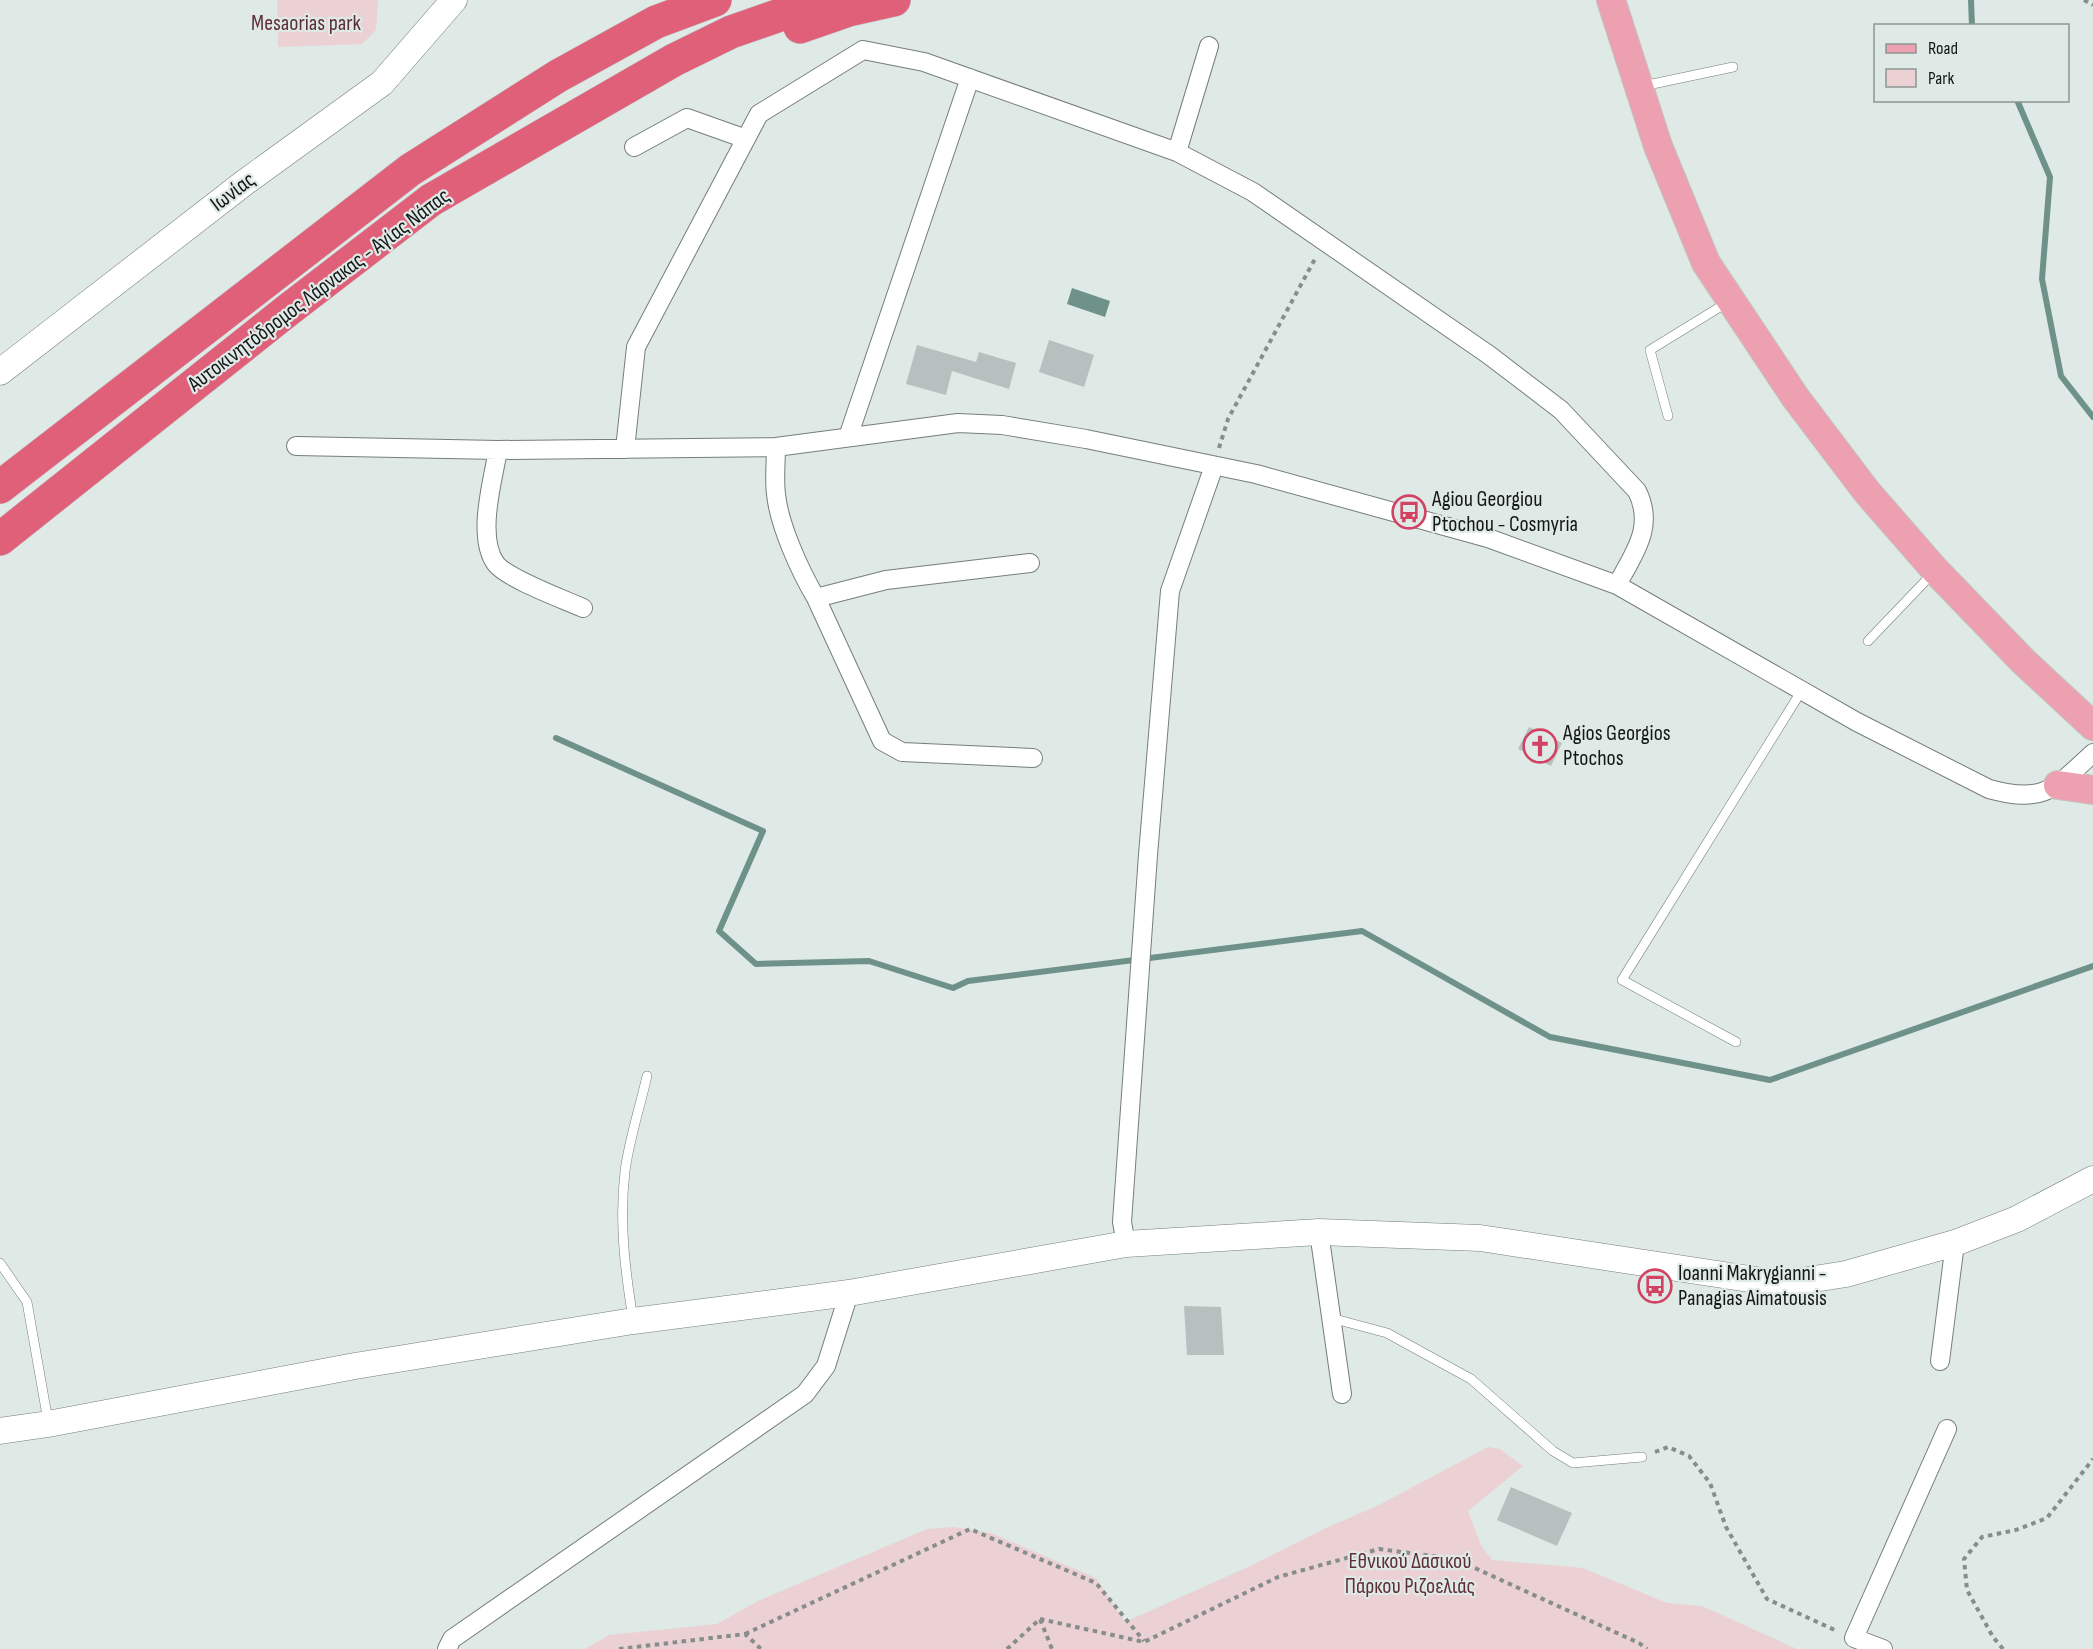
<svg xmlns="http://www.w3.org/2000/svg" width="2093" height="1649" font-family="'Sofia Sans Condensed',sans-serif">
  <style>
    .green { fill: #ebd1d4 }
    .water { fill: #6e9289 }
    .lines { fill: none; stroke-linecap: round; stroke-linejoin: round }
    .stream { stroke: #6e9289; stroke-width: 6 }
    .building { fill: #b7c0be }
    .lane-casing { stroke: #757e7b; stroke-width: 10 }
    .street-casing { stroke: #757e7b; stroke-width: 20 }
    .secondary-casing { stroke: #757e7b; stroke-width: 27 }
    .primary-casing { stroke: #c2c3c3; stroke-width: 30 }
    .highway-casing { stroke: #c2c3c3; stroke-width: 34 }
    .path { stroke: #868d8b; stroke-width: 4; stroke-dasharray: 4.5 4.5; stroke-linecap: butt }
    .lane { stroke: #fff; stroke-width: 9 }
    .street { stroke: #fff; stroke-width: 18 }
    .secondary { stroke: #fff; stroke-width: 26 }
    .primary { stroke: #eda0af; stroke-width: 28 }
    .highway { stroke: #e16079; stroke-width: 33 }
    .labels { text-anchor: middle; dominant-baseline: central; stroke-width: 4.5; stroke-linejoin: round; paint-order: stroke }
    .park-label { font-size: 22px; fill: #5f2f36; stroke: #dfe9e6 }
    .street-label { font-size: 22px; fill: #141717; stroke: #dfe9e6 }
    .poi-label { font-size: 22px; fill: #141717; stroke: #dfe9e6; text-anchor: start }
  </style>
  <rect width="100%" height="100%" fill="#dfe9e6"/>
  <path class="green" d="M277 0H378L376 30 362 44 278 47Z
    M1488 1447 1500 1449 1523 1466 1468 1511 1481 1545 1492 1560 1583 1568 1667 1603 1702 1606 1797 1649H585L609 1635 717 1624 758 1601 927 1529 954 1527 991 1533 1096 1578 1125 1622 1248 1567 1326 1528 1379 1505Z"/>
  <path class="water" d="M1072 288 1110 301 1105 317 1067 304Z"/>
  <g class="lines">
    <path class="stream" d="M1971 0 1972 26
      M2017 100 2050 177 2042 279 2061 376 2093 417
      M556 738 763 831 719 931 756 964 869 961 953 988 968 981 1362 931 1550 1037 1770 1080 2093 966"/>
  </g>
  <path class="building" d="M1049 340 1094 355 1084 387 1039 372Z
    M917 345 976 362 979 352 1016 363 1009 389 952 371 946 395 906 384Z
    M1529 727 1562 743 1551 766 1518 749Z
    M1184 1306 1221 1307 1224 1355H1187Z
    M1511 1487 1572 1513 1557 1546 1497 1520Z"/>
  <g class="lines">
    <g class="lane-casing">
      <path id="lane" d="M1643 86 1733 67
        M1668 416 1650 350 1728 302
        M1868 641 1933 573
        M1736 1042 1622 980 1802 690
        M0 1263 27 1302 48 1421
        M1331 1318 1387 1333 1471 1379 1553 1451 1573 1463 1642 1457
        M633 1319C625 1270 619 1221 625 1171 629 1140 640 1107 647 1076"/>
    </g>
    <g class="street-casing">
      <path id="street" d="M634 147 687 118 746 139
        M1177 152 1209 46
        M848 437 970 78
        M296 446 498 450 776 447 958 423 1002 425 1086 439 1256 474 1488 538 1617 585 1857 722 1989 789C2044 804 2054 789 2093 753
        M776 447C776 462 774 478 776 494 779 525 800 571 816 598L882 741 902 752 1033 758
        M625 449 636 347 759 114 863 50 924 62 1177 152 1253 192 1489 355 1561 410 1637 491C1655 527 1634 553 1617 585
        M498 450C493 480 476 537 496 564 508 579 563 599 583 608
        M816 598 886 580 1030 563
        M1319 1232 1342 1394
        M1126 1244 1122 1222 1148 855 1170 591 1214 466
        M1940 1361 1955 1243
        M447 1649 452 1639 805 1394 826 1366 849 1293
        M1883 1649 1854 1638 1947 1429"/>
    </g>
    <g class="secondary-casing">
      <path id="secondary" d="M0 372 244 183 382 83 454 0
        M0 1431 48 1424 355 1366 633 1321 849 1293 1126 1244 1319 1232 1480 1238 1782 1284 1846 1274 1955 1243 2017 1219 2093 1179"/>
    </g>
    <g class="primary-casing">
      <path id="primary" d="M1611 0 1658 146 1706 263 1795 397 1867 492 1935 570 2023 661 2093 726
        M2058 785 2093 790"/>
    </g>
    <g class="highway-casing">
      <path id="highway" d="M800 27 849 10 894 0
        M0 487 410 170 558 76 656 22 715 0
        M0 539 288 310 431 200 674 60 731 32 823 0"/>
    </g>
    <path class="path" d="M2084 0 2093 5
      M1219 448 1228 419 1316 257
      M1655 1452 1668 1447 1689 1456 1710 1483 1726 1527 1767 1599 1837 1631
      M1040 1619 1144 1642 1278 1577 1379 1549 1455 1559 1639 1643 1647 1649
      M745 1634 970 1529 1096 1583 1144 1641
      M619 1649 745 1634 761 1649
      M1007 1649 1040 1619 1052 1649
      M2003 1649 1993 1637 1967 1590 1964 1559 1982 1537 2016 1530 2047 1518 2093 1459"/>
    <use href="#lane" class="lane"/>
    <use href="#street" class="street"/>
    <use href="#secondary" class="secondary"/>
    <use href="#primary" class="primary"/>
    <use href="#highway" class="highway"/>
  </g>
  <defs>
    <g id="bus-ring" transform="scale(1.725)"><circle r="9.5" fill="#dfe9e6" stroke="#d14263" stroke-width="1.5"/><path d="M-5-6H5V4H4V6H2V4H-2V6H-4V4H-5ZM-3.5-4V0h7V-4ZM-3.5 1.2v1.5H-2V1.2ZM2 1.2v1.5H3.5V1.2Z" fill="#d14263"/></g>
    <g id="church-ring" transform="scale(1.725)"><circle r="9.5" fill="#dfe9e6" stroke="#d14263" stroke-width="1.5"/><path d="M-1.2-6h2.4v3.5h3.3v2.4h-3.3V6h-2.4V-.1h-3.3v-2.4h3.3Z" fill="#d14263"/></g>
  </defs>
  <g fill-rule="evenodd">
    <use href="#bus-ring" x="1409" y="512"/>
    <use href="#church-ring" x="1540" y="746"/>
    <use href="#bus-ring" x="1655" y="1286"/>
  </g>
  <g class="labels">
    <g class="park-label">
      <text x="306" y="23">Mesaorias park</text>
      <text x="1410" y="1561">Εθνικού Δασικού<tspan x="1410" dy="25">Πάρκου Ριζοελιάς</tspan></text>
    </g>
    <g class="street-label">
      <text transform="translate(233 192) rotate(-37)">Ιωνίας</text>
      <text transform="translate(319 290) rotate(-37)">Αυτοκινητόδρομος Λάρνακας - Αγίας Νάπας</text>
    </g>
    <g class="poi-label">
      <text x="1432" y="499">Agiou Georgiou<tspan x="1432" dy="25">Ptochou - Cosmyria</tspan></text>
      <text x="1563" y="733">Agios Georgios<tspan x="1563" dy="25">Ptochos</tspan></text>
      <text x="1678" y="1273">Ioanni Makrygianni -<tspan x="1678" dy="25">Panagias Aimatousis</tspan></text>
    </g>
  </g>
  <rect x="1874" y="24" width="195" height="78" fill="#dfe9e6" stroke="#8e9593" stroke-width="1.5"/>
  <rect x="1886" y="44" width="30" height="9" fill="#eda0af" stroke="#8e9593" stroke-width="1.5"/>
  <text x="1928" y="54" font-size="18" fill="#141717">Road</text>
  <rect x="1886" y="69" width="30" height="18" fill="#ebd1d4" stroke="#8e9593" stroke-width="1.5"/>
  <text x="1928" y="84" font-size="18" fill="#141717">Park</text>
</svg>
